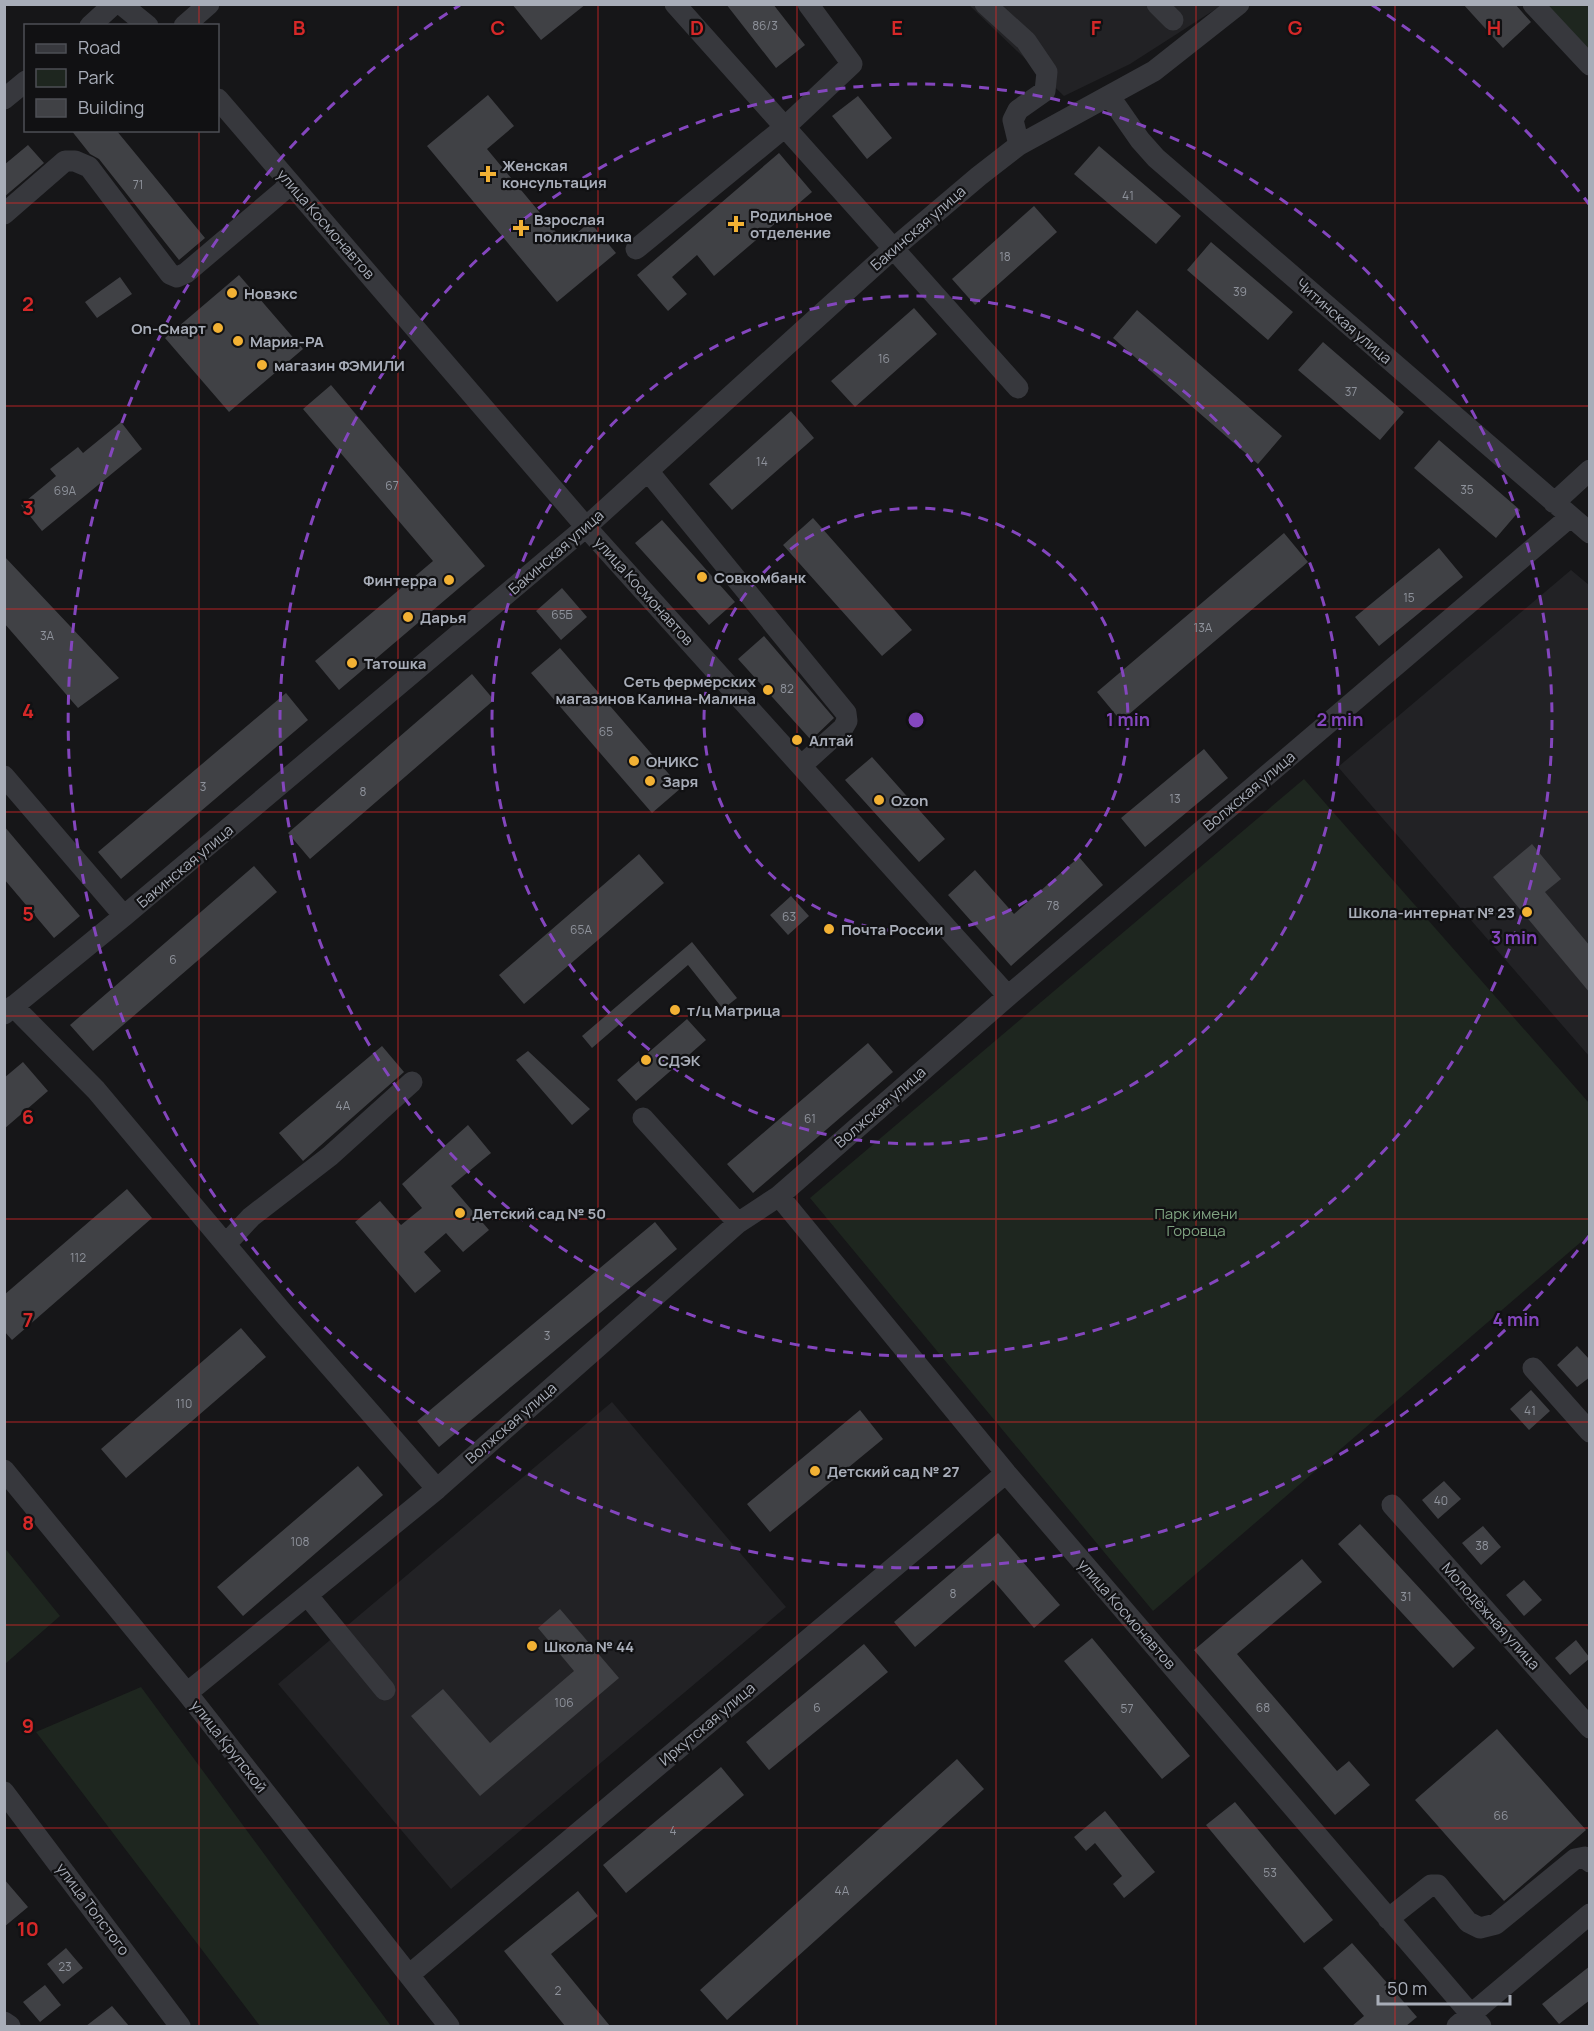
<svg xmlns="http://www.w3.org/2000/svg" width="1594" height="2031" font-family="Manrope,sans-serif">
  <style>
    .built { fill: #222225 }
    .green { fill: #1e261f }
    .building { fill: #404145 }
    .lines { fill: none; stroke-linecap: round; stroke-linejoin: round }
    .minor { stroke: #37383d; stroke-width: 21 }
    .grid { fill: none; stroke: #d62828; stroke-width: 1.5; stroke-opacity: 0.55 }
    .ring { fill: none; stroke: #8446be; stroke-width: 3; stroke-dasharray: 10 8 }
    .poi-dot { fill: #f2b134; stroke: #111113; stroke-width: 2 }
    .labels { text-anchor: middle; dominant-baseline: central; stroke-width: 4.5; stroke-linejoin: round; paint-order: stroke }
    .number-label { font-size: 12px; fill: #8e929b }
    .poi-label { font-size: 15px; font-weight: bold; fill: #a8adb8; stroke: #111113; text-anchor: start }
    .street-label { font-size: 15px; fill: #a8adb8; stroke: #111113 }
    .park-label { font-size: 15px; fill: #7fa381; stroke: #111113 }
    .grid-label { font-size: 20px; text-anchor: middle; font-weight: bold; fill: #d62828; stroke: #111113; stroke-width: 4.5; stroke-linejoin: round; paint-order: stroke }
    .centre { fill: #8446be; stroke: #111113; stroke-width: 3 }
    .ring-label { font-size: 18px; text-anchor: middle; font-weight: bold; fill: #8446be; stroke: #111113; stroke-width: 4.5; stroke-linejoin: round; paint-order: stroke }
  </style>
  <rect width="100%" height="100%" fill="#161618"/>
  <path class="built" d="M969 5H1222L1130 64 1064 96Z
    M1571 570 1589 585V1056L1338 767Z
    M612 1402 786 1607 451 1889 278 1684Z"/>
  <path class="green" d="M1543 5H1589V52Z
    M1304 779 1589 1103V1235L1153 1611 810 1198Z
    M4 1547 60 1616 5 1664H4Z
    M141 1687 391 2026H260L36 1732Z"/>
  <path class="building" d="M512 4H586L541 40Z
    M726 4H773L805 45 776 68Z
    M1463 4H1515L1531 22 1503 48Z
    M488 95 514 126 487 149 565 243 590 222 616 253 557 302 427 146Z
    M858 96 892 138 867 159 832 116Z
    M71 130H116L205 238 179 260 99 159 90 154Z
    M28 145 44 163 4 197V165Z
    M1099 146 1181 216 1156 244 1074 174Z
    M779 153 812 192 714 276 697 255 672 277 687 294 668 311 637 275Z
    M1034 206 1057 232 975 305 952 279Z
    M1211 242 1293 312 1268 340 1187 270Z
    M239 275 303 349 229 412 165 338Z
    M120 277 132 294 97 318 85 302Z
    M914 308 937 334 855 407 831 381Z
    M1137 310 1282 436 1258 464 1113 338Z
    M1323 342 1404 412 1380 440 1298 370Z
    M331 385 485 566 339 690 315 661 433 561 303 409Z
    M791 411 814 438 732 510 709 484Z
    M121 422 142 449 42 531 21 505 56 476 50 469 78 447 83 453Z
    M1439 440 1520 510 1496 538 1414 468Z
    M813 518 912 630 882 656 783 545Z
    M662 520 735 602 709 625 635 543Z
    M1284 533 1308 562 1121 721 1097 692Z
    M1439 548 1463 577 1379 646 1355 617Z
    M4 556 119 678 78 708 4 623Z
    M562 588 587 617 561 640 536 611Z
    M764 636 834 718 811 740 738 659Z
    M560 648 681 788 652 813 531 673Z
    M472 674 494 700 310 859 288 833Z
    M286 693 308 720 121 879 98 852Z
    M1204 749 1228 778 1145 847 1121 818Z
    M872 757 945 839 919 862 845 780Z
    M4 826 80 916 54 938 4 879Z
    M1532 844 1561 879 1545 892 1590 946V993L1493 877Z
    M639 854 664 883 524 1004 499 975Z
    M1079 857 1103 885 1011 966 948 895 975 870 1014 914Z
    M254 866 277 892 93 1051 70 1025Z
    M791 896 809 916 788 935 770 915Z
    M692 942 737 998 723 1009 688 965 592 1048 582 1036Z
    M687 1019 706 1040 636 1101 617 1080Z
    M868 1043 893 1072 753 1193 727 1164Z
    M382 1046 404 1072 303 1161 279 1133Z
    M528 1051 590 1109 572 1125 516 1060Z
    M23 1062 48 1091 4 1129V1078Z
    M468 1125 491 1153 451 1186 489 1230 463 1252 446 1233 424 1252 441 1271 415 1293 355 1222 380 1201 401 1225 422 1208 402 1184Z
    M127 1189 152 1218 12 1340 4 1331V1295Z
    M655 1222 677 1249 439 1447 417 1421Z
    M241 1328 266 1357 126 1478 101 1449Z
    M1577 1346 1590 1360V1377L1577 1387 1557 1365Z
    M1531 1390 1550 1411 1529 1430 1510 1409Z
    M860 1410 883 1439 770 1532 747 1504Z
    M358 1466 383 1495 243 1616 217 1587Z
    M1444 1481 1461 1499 1438 1519 1422 1500Z
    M1360 1524 1475 1648 1453 1668 1338 1544Z
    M1483 1526 1501 1547 1481 1565 1462 1543Z
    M998 1533 1060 1605 1034 1628 993 1580 915 1647 894 1622Z
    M1302 1559 1322 1582 1237 1654 1337 1771 1349 1761 1370 1785 1335 1815 1194 1650Z
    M1524 1580 1542 1600 1524 1616 1506 1595Z
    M560 1609 619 1678 480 1796 411 1716 443 1689 490 1743 574 1671 538 1628Z
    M1092 1638 1190 1756 1162 1779 1064 1661Z
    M1576 1640 1590 1658 1570 1675 1555 1658Z
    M864 1644 888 1672 769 1770 746 1742Z
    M1497 1729 1586 1830 1504 1901 1415 1800Z
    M957 1759 984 1789 727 2020 700 1990Z
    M721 1767 744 1795 626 1893 603 1865Z
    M1235 1802 1333 1920 1304 1943 1206 1825Z
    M1105 1811 1155 1872 1124 1898 1113 1884 1122 1876 1095 1843 1086 1851 1074 1837Z
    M4 1879 28 1907 4 1927Z
    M578 1891 598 1916 551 1954 610 2026H565L504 1951Z
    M1352 1943 1417 2017 1406 2026H1352L1364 2016 1323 1968Z
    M66 1948 83 1968 63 1984 47 1964Z
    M1590 1966V2000L1559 2024 1542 2004Z
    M45 1985 61 2005 40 2022 23 2002Z
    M112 2006 129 2026H86Z"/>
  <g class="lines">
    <path class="minor" d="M121 4 148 26
      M675 4 1018 388
      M985 4 1026 41 1047 72 1045 91 1018 110 1013 120 1019 145
      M1157 4 1173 20
      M1533 4 1590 65
      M90 26 114 4
      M184 26 209 4
      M1110 97 1140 140 1156 158 1590 533
      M4 99 26 81
      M218 99 586 527 1008 996
      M4 214 65 161H75L89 167 170 274 177 277 186 273 291 184
      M636 249 785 127 852 64 808 4
      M648 471 846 713 847 721 843 728 801 766
      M1554 503 1590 470
      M4 776 124 916
      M13 1006 96 1090 284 1314 437 1489
      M4 1014 124 916 586 527 894 248 979 176 1019 145 1154 71 1239 4
      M643 1118 738 1223
      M779 1196 1006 1473 1481 2026
      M226 1244 251 1217 330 1156 412 1082
      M1533 1368 1590 1432
      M4 1470 187 1693 449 2026
      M1392 1505 1590 1728
      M307 1595 385 1690
      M187 1693 437 1489 738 1223 779 1196 1008 996 1570 517
      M4 1792 180 2026
      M1388 1919 1431 1885H1438L1468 1922 1480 1928 1496 1924 1575 1859 1585 1857 1590 1862
      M409 1975 1006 1473
      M4 2022 10 2026
      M1457 2026 1590 1914"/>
  </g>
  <path class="grid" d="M199 4V26M398 4V2026M598 4V2026M797 4V2026M996 4V2026M1196 4V2026M1395 4V2026M199 130V2026M4 203H1590M4 406H1590M4 609H1590M4 812H1590M4 1016H1590M4 1219H1590M4 1422H1590M4 1625H1590M4 1828H1590"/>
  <g class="ring">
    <circle cx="916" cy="720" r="212"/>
    <circle cx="916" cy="720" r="424"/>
    <circle cx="916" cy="720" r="636"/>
    <path d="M1589 1236A848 848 0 1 1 460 5M1372 5A848 848 0 0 1 1589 204"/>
  </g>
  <g class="poi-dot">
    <path d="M485 165h6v6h6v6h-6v6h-6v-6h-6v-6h6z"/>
    <path d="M733 215h6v6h6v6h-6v6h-6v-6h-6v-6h6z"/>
    <path d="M518 219h6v6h6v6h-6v6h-6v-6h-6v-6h6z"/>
    <circle cx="232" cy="293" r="6"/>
    <circle cx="218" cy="328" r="6"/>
    <circle cx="238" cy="341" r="6"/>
    <circle cx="262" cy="365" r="6"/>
    <circle cx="702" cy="577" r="6"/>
    <circle cx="449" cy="580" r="6"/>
    <circle cx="408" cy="617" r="6"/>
    <circle cx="352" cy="663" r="6"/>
    <circle cx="768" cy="690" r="6"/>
    <circle cx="797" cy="740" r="6"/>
    <circle cx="634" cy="761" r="6"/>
    <circle cx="650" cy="781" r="6"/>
    <circle cx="879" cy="800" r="6"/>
    <circle cx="1527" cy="912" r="6"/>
    <circle cx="829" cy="929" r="6"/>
    <circle cx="675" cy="1010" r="6"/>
    <circle cx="646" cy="1060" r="6"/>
    <circle cx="460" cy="1213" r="6"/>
    <circle cx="815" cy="1471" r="6"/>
    <circle cx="532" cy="1646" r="6"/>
  </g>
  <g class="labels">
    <g class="number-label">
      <text x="765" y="25">86/3</text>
      <text x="138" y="184">71</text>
      <text x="1128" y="195">41</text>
      <text x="1005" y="256">18</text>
      <text x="1240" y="291">39</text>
      <text x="884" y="358">16</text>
      <text x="1351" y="391">37</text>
      <text x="762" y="461">14</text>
      <text x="392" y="485">67</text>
      <text x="1467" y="489">35</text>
      <text x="65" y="490">69А</text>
      <text x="1409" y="597">15</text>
      <text x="562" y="614">65Б</text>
      <text x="1203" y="627">13А</text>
      <text x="47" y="635">3А</text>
      <text x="787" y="688">82</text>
      <text x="606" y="731">65</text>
      <text x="203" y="786">3</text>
      <text x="363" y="791">8</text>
      <text x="1175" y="798">13</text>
      <text x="1053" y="905">78</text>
      <text x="789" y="916">63</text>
      <text x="581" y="929">65А</text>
      <text x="173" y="959">6</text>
      <text x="343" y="1105">4А</text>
      <text x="810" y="1118">61</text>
      <text x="78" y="1257">112</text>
      <text x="547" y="1335">3</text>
      <text x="184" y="1403">110</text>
      <text x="1530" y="1410">41</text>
      <text x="1441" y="1500">40</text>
      <text x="300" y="1541">108</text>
      <text x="1482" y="1545">38</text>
      <text x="953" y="1593">8</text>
      <text x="1406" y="1596">31</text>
      <text x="564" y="1702">106</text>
      <text x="817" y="1707">6</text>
      <text x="1263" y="1707">68</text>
      <text x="1127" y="1708">57</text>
      <text x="1501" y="1815">66</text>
      <text x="673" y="1830">4</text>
      <text x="1270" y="1872">53</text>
      <text x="842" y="1890">4А</text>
      <text x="65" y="1966">23</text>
      <text x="558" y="1990">2</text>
    </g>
    <g class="poi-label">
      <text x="502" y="165">Женская<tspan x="502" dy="17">консультация</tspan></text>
      <text x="750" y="215">Родильное<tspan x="750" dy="17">отделение</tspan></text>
      <text x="534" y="219">Взрослая<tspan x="534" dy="17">поликлиника</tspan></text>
      <text x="244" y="293">Новэкс</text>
      <text x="206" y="328" text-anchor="end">On-Смарт</text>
      <text x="250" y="341">Мария-РА</text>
      <text x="274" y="365">магазин ФЭМИЛИ</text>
      <text x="714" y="577">Совкомбанк</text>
      <text x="437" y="580" text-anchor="end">Финтерра</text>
      <text x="420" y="617">Дарья</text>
      <text x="364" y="663">Татошка</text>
      <text x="756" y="681" text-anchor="end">Сеть фермерских<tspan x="756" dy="17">магазинов Калина-Малина</tspan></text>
      <text x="809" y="740">Алтай</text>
      <text x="646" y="761">ОНИКС</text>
      <text x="662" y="781">Заря</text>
      <text x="891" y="800">Ozon</text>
      <text x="1515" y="912" text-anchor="end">Школа-интернат № 23</text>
      <text x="841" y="929">Почта России</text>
      <text x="687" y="1010">т/ц Матрица</text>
      <text x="658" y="1060">СДЭК</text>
      <text x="472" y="1213">Детский сад № 50</text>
      <text x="827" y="1471">Детский сад № 27</text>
      <text x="544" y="1646">Школа № 44</text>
    </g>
    <g class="street-label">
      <text transform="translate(326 224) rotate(49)">улица Космонавтов</text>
      <text transform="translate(918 228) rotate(-41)">Бакинская улица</text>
      <text transform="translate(1344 321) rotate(41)">Читинская улица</text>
      <text transform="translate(556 552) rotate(-41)">Бакинская улица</text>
      <text transform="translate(644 591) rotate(48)">улица Космонавтов</text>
      <text transform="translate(1249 791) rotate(-40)">Волжская улица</text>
      <text transform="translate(185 866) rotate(-40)">Бакинская улица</text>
      <text transform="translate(880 1107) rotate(-41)">Волжская улица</text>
      <text transform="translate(511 1423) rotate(-41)">Волжская улица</text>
      <text transform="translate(1127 1614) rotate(49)">улица Космонавтов</text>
      <text transform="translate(1491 1616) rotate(48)">Молодёжная улица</text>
      <text transform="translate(707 1724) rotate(-40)">Иркутская улица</text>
      <text transform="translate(229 1746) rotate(52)">улица Крупской</text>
      <text transform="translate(93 1909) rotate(53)">улица Толстого</text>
    </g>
    <g class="park-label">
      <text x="1196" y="1213">Парк имени<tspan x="1196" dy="17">Горовца</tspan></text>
    </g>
  </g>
  <g class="grid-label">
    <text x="299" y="35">B</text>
    <text x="498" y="35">C</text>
    <text x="697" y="35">D</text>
    <text x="897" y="35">E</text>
    <text x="1096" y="35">F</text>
    <text x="1295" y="35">G</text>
    <text x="1494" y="35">H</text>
    <text x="28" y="311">2</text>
    <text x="28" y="515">3</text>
    <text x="28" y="718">4</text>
    <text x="28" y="921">5</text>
    <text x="28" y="1124">6</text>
    <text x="28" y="1327">7</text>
    <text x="28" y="1530">8</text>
    <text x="28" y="1733">9</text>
    <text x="28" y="1936">10</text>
  </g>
  <circle cx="916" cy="720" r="9" class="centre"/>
  <g class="ring-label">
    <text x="1128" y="726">1 min</text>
    <text x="1340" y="726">2 min</text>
    <text x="1514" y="944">3 min</text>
    <text x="1516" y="1326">4 min</text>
  </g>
  <rect width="1594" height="2031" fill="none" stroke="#a8adb8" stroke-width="12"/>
  <rect x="24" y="24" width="195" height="108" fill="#111113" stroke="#4d4f55" stroke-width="1.5"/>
  <rect x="36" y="44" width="30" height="9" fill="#37383d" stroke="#4d4f55" stroke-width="1.5"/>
  <text x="78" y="54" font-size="18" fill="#a8adb8">Road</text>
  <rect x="36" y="69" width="30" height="18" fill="#1e261f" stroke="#4d4f55" stroke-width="1.5"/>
  <text x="78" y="84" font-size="18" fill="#a8adb8">Park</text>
  <rect x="36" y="99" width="30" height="18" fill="#404145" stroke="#4d4f55" stroke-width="1.5"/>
  <text x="78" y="114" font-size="18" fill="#a8adb8">Building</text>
  <path d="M1378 1995v9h132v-9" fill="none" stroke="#a8adb8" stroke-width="3"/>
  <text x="1387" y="1995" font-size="18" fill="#a8adb8" stroke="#111113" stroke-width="4.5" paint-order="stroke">50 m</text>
</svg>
